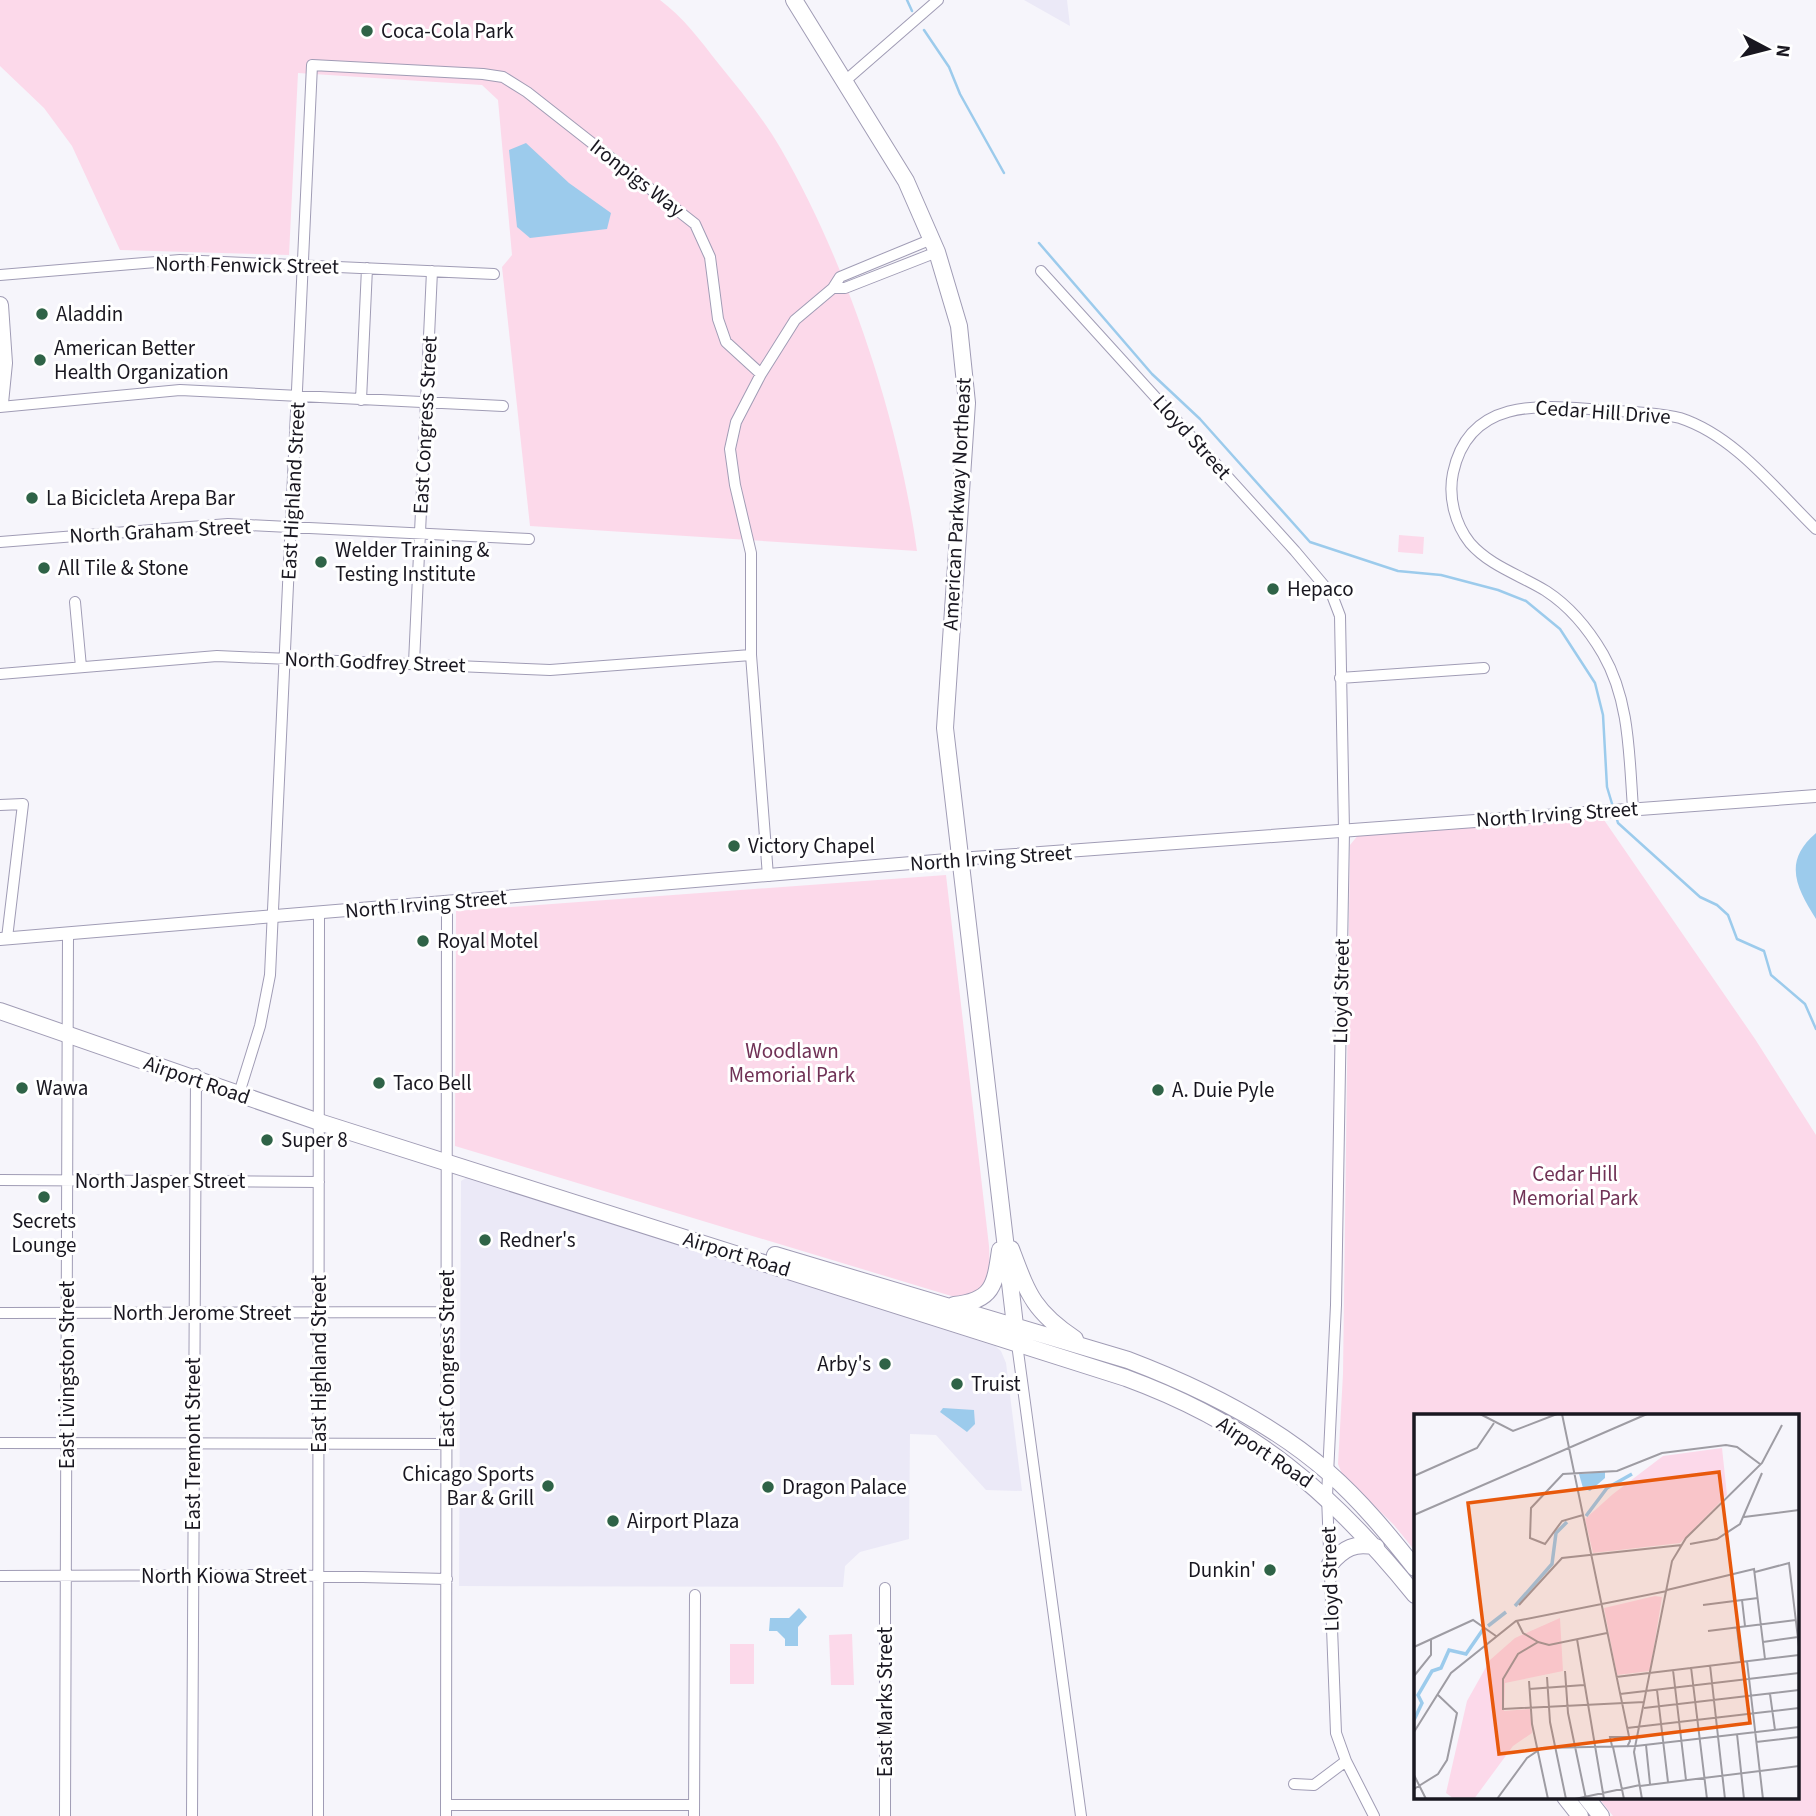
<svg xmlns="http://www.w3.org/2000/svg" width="1816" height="1816" font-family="'Source Sans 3',sans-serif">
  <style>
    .built { fill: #ebe9f7 }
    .green { fill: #fcd9ea }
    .water { fill: #9ccbec }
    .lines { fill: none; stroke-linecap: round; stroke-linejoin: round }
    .stream { stroke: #9ccbec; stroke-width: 2.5 }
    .minor-casing { stroke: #a09cb5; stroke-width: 12 }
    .tertiary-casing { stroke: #a09cb5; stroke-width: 14 }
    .primary-casing { stroke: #a09cb5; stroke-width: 18 }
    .minor { stroke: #fff; stroke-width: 10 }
    .tertiary { stroke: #fff; stroke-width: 12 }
    .primary { stroke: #fff; stroke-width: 16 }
    .poi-dot { fill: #2f6347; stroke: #fff; stroke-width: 2.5 }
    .labels { text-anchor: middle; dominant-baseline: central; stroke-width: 6; stroke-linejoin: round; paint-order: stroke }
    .poi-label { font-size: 21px; fill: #191720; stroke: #fff; text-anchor: start }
    .street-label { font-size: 21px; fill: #191720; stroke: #fff }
    .park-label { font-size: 21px; fill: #703256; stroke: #fff }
    .inset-river { fill: none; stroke: #9ccbec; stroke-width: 3.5 }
    .inset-road { fill: none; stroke: #9e9ca3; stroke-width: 2 }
    .view { fill: #e8590c; fill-opacity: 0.15; stroke: #e8590c; stroke-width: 3.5 }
    .inset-edge { fill: none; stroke: #191720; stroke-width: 3.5 }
  </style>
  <rect width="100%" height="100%" fill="#f6f5fb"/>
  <path class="built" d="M1024 0H1067L1070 26Z
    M469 1176 995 1346 1001 1351 1006 1363 1022 1491 986 1490 936 1435 910 1434 909 1539 860 1552 845 1566 843 1587 459 1586 461 1181Z"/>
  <path class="green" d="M0 0H660C683 17 700 40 718 63 740 90 763 118 781 149 847 263 899 420 917 551L530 526 502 267 512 255 498 100 482 85 298 73 289 255 120 250 72 146 44 108 0 66Z
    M1399 535 1424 537 1423 554 1398 552Z
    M1602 817 1755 1039 1816 1135V1816H1613L1598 1797H1797V1415H1415V1551L1394 1525 1342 1474 1338 1464 1343 1374 1350 845 1359 834Z
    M946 875 989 1246 990 1275 977 1296 958 1298 455 1146 456 911Z
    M852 1634 854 1685H831L829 1635Z
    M730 1644H754V1684H730Z"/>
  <path class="water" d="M526 143 569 183 611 213 607 229 530 238 517 227 509 150Z
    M1816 833V919C1797 888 1782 862 1816 833Z
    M943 1408 974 1410 975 1424 967 1432 940 1412Z
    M799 1608 807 1617 798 1627V1646H785V1639L777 1631H769L770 1618H789Z"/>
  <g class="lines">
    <path class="stream" d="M907 0 912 11
      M924 30 949 67 960 94 1004 173
      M1039 243 1152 374 1200 419 1310 542 1398 571 1441 575 1498 590 1526 601 1560 629 1595 683 1603 715 1607 787 1613 807
      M1615 813 1618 823 1700 897 1717 905 1728 915 1737 939 1764 951 1771 975 1805 1004 1816 1029"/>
    <g class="minor-casing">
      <path id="minor" d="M845 81 938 0
        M1041 271 1295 551 1332 595 1340 616 1344 831 1336 1305 1327 1496 1336 1733 1346 1761 1374 1816
        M0 275 180 260 494 274
        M833 288H845L937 252
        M761 374 736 422 730 449 735 485 751 553V655L768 876
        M361 400 367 268
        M0 407 180 390 503 406
        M0 542 228 524 529 539
        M75 602 81 667
        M414 663 432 271
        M0 674 217 656 550 670 751 655
        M1340 678 1484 668
        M0 805 23 804 7 938
        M1633 808C1629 756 1630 701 1603 654 1589 630 1569 606 1546 591 1520 575 1490 566 1470 543 1455 524 1448 497 1453 473 1469 397 1541 405 1601 410 1627 412 1654 412 1680 418 1735 436 1775 489 1816 529
        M241 1087 260 1026 270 975 312 65 483 74 503 77 527 92 695 224 710 257 718 319 726 342 761 374 795 320 833 288 840 277 932 239
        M0 1180 319 1182
        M0 1313 446 1312
        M1017 1344 1081 1816
        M0 1443 447 1444
        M0 1576 278 1575 447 1579
        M1294 1784 1314 1785 1346 1761
        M446 1805H694
        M65 1816 68 933
        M192 1816 196 1074
        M318 1816 319 913
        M446 1816 447 903
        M694 1816 695 1595
        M885 1816V1588"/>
    </g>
    <g class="tertiary-casing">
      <path id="tertiary" d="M0 939 959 859 1816 796"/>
    </g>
    <g class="primary-casing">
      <path id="primary" d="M794 0 906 181 937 252 959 326 967 403 945 728 1016 1334
        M0 305 4 363 0 403
        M0 1011 319 1122 1126 1378C1252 1424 1331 1491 1415 1595
        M1011 1249C1028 1294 1033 1311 1075 1339
        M775 1255 1128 1360C1199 1387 1271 1422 1329 1473 1361 1501 1388 1534 1415 1568
        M954 1305C993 1301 995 1285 1000 1250
        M1330 1564C1344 1548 1355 1542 1376 1547
        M1565 1797 1580 1816
        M1586 1797 1601 1816"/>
    </g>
    <use href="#minor" class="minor"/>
    <use href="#tertiary" class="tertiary"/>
    <use href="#primary" class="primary"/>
  </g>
  <g class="poi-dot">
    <circle cx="367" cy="31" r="7"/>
    <circle cx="42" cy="314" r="7"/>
    <circle cx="40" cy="360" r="7"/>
    <circle cx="32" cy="498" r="7"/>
    <circle cx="321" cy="562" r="7"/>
    <circle cx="44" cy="568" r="7"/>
    <circle cx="1273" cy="589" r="7"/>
    <circle cx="734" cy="846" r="7"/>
    <circle cx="423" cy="941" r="7"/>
    <circle cx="379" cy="1083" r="7"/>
    <circle cx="22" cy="1088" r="7"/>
    <circle cx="1158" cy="1090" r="7"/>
    <circle cx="267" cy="1140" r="7"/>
    <circle cx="44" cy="1197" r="7"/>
    <circle cx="485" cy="1240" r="7"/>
    <circle cx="885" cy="1364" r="7"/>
    <circle cx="957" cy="1384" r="7"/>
    <circle cx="548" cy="1486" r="7"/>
    <circle cx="768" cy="1487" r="7"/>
    <circle cx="613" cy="1521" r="7"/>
    <circle cx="1270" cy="1570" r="7"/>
  </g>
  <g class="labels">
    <g class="poi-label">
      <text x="381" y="31">Coca-Cola Park</text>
      <text x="56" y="314">Aladdin</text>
      <text x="54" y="348">American Better<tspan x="54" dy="24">Health Organization</tspan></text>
      <text x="46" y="498">La Bicicleta Arepa Bar</text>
      <text x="335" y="550">Welder Training &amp;<tspan x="335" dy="24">Testing Institute</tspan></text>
      <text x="58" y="568">All Tile &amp; Stone</text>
      <text x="1287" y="589">Hepaco</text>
      <text x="748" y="846">Victory Chapel</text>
      <text x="437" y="941">Royal Motel</text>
      <text x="393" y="1083">Taco Bell</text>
      <text x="36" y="1088">Wawa</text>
      <text x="1172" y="1090">A. Duie Pyle</text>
      <text x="281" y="1140">Super 8</text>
      <text x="44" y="1221" text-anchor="middle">Secrets<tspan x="44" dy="24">Lounge</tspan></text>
      <text x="499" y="1240">Redner's</text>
      <text x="871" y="1364" text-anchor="end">Arby's</text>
      <text x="971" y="1384">Truist</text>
      <text x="534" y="1474" text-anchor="end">Chicago Sports<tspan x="534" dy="24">Bar &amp; Grill</tspan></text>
      <text x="782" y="1487">Dragon Palace</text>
      <text x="627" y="1521">Airport Plaza</text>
      <text x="1256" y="1570" text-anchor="end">Dunkin'</text>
    </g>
    <g class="street-label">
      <text transform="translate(637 178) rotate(38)">Ironpigs Way</text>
      <text transform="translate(247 265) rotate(1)">North Fenwick Street</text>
      <text transform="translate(1603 412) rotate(4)">Cedar Hill Drive</text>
      <text transform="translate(425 425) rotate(-87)">East Congress Street</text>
      <text transform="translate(1192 437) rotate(48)">Lloyd Street</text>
      <text transform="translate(293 491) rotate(-87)">East Highland Street</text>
      <text transform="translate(957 504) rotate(-87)">American Parkway Northeast</text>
      <text transform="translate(160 531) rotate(-3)">North Graham Street</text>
      <text transform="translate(375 662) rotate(2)">North Godfrey Street</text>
      <text transform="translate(1557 814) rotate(-4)">North Irving Street</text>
      <text transform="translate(991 858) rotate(-4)">North Irving Street</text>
      <text transform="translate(426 904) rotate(-5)">North Irving Street</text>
      <text transform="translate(1341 991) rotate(-89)">Lloyd Street</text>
      <text transform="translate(197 1080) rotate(19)">Airport Road</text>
      <text x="160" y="1181">North Jasper Street</text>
      <text transform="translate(737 1254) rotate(17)">Airport Road</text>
      <text x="202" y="1313">North Jerome Street</text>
      <text transform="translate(447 1359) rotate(-90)">East Congress Street</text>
      <text transform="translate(319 1364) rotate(-90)">East Highland Street</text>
      <text transform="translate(67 1375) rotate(-90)">East Livingston Street</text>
      <text transform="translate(193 1444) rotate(-90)">East Tremont Street</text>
      <text transform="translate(1265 1452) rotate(34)">Airport Road</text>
      <text x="224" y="1576">North Kiowa Street</text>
      <text transform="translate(1330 1579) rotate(-92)">Lloyd Street</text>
      <text transform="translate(885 1702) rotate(-90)">East Marks Street</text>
    </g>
    <g class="park-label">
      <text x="792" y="1051">Woodlawn<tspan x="792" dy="24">Memorial Park</tspan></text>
      <text x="1575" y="1174">Cedar Hill<tspan x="1575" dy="24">Memorial Park</tspan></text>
    </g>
  </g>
  <g transform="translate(1414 1414)">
    <rect width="385" height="385" fill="#f6f5fb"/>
    <path d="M308 34 313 81 266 129 179 139 171 105 199 80 249 42ZM241 182 248 183 236 257 203 261 190 194ZM146 204 149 257 91 269 90 297 116 295 118 319 99 332 60 385H40L32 379 53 287 76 246 101 224Z" fill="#fcd9ea"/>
    <path d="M191 58V64L176 77 169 74 165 60Z" fill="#9ccbec"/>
    <path class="inset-river" d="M172 102 193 74 218 60M101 192 138 150 142 119 153 108M74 212 92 198M0 306 8 289 4 281 18 257 27 254 35 236 52 240 70 214"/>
    <path class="inset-road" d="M66 0 99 17 143 0M148 0 216 327 213 333M0 62 63 34 80 9M0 101 233 0M169 101 148 107 131 130 116 124 117 94 149 60 203 57 248 39 312 31 323 33 346 50M330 103 385 96M276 130 303 125 326 110 348 59M341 158 375 149 385 233M253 176 340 155 351 245M328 186 331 212M105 191 148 144 268 131M289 191 344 184M103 207 109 219 124 228 104 240 89 265V295L230 288M323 214 327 247M294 217 382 206M163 225 190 385M124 228 135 231 193 219M349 228 384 223M0 233 59 206 82 222M333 247 349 385M296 251 311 385M277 253 293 385M259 256 272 366M151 257 154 299 172 385M0 262 17 241V225M133 263 136 308 152 385M202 263 385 241M115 267 118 310 134 385M115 275 170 271M243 276 254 368M206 280 385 259M356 280 361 316M230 294 385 276M213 314 385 294M0 318 37 259 102 207 253 177M323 320 330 385M342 328 385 323M232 331 236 370M198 332 196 323H215M199 333 210 385M0 361 12 385M226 372 385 352M0 375 24 360 33 346 43 299 24 281M83 385 113 344 128 334 222 332 385 313M161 385 226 371M228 385 220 338 258 147 272 124 348 49 368 11"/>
    <path class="view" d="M305 58 336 309 85 340 54 89Z"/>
    <rect width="385" height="385" class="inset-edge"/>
  </g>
  <g transform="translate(1767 49) rotate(97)" stroke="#ffffff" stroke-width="5" paint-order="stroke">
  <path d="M0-5L12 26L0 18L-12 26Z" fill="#191720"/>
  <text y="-10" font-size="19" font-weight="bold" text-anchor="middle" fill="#191720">N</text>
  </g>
</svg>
